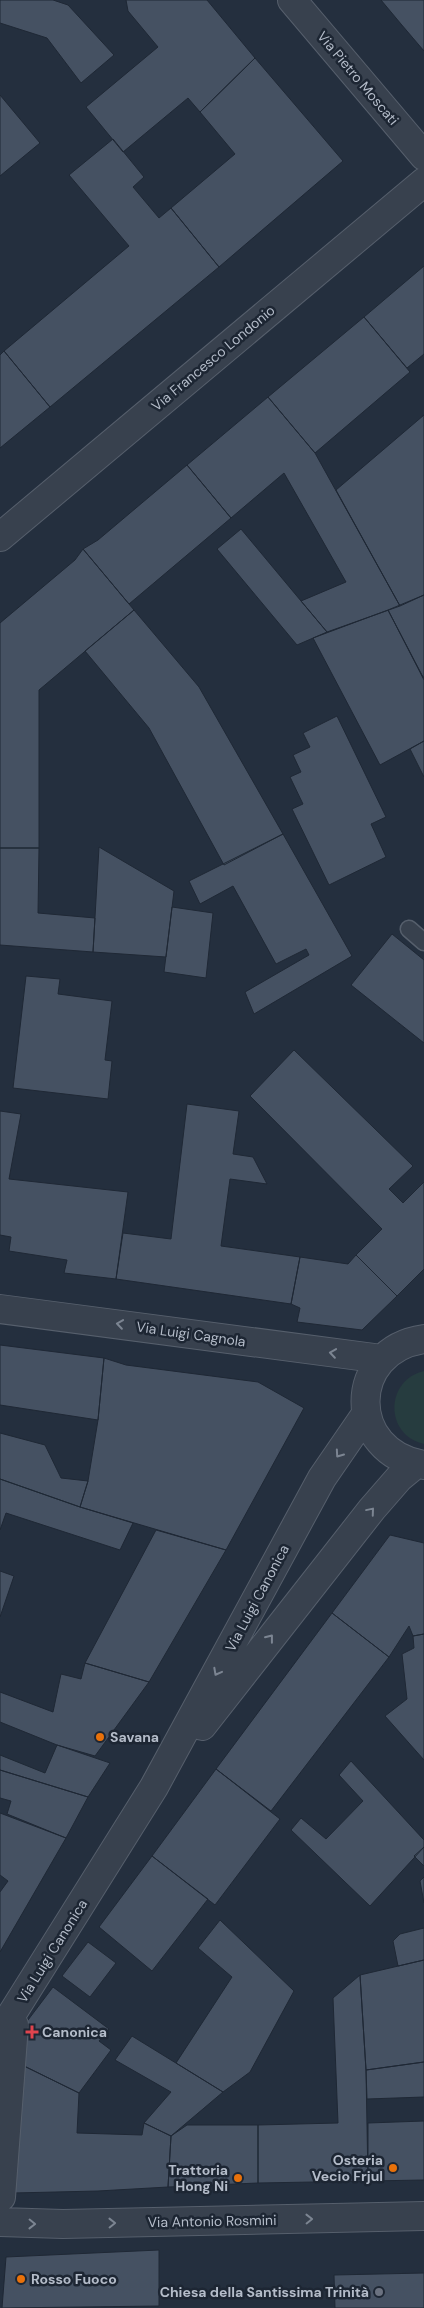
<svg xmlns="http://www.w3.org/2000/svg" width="424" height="2308" font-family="'DM Sans',sans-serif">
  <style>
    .green { fill: #263c3f }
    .building { fill: #455162; stroke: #1f2835 }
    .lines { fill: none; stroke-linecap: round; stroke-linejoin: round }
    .lane-casing { stroke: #565f6c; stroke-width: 19 }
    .street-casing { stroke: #565f6c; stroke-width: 30 }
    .lane { stroke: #38414e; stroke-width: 16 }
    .street { stroke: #38414e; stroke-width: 28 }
    .oneway { stroke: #7c8592 }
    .food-dot { fill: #e8710a; stroke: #1d2633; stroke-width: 2 }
    .health-dot { fill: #e0444e; stroke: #1d2633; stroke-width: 2 }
    .worship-dot { fill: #6b7280; stroke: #1d2633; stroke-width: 2 }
    .labels { text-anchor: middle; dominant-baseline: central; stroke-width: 5; stroke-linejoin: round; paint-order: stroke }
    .street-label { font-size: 14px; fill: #b4bcc9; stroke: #1d2633 }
    .poi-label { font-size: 14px; font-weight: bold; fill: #b4bcc9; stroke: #1d2633; text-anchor: start }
  </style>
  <rect width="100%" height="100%" fill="#242f3e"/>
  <path class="green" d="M424 1371V1444C384 1435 385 1380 424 1371Z"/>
  <path class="building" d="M0 0H53L68 5 114 55 81 83 47 38 0 23Z
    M126 0H207L255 58 200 112 188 98 123 152 86 107 158 47 128 11Z
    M381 0H424V51L401 24Z
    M255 58 343 161 219 267 171 208 235 154 200 112Z
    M0 95 40 143 0 176Z
    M113 139 144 177 133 187 159 218 171 208 219 267 50 407 4 351 129 246 69 175Z
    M424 266V354L407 368 364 317Z
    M364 317 410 372 315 453 268 397Z
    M4 351 50 407 0 448V355Z
    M268 397 315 453 400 606 327 632 301 601 346 582 284 473 231 518 187 465Z
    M424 415V595L400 606 336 490Z
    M187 465 231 518 129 604 83 549 98 540Z
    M241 529 301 601 327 632 297 645 217 549Z
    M83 549 134 610 39 690V848H0V623L75 560Z
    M424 595V677H423L388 610Z
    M134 610 199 687 283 834 224 865 149 728 85 651Z
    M388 610 424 680V741L380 765 313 638Z
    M337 716 386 817 371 824 386 857 329 885 292 809 303 804 290 777 301 772 293 755 310 747 303 733Z
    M424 741V777L410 749Z
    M283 834 352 956 254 1014 245 992 309 955 306 949 276 964 233 886 200 904 189 881Z
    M99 847 174 891 166 957 93 952Z
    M0 848H39L38 913 95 918 93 952 0 945Z
    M172 907 213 913 206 978 164 972Z
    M392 934 424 960V1043L351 985Z
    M26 976 60 979 58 994 112 1001 105 1060 112 1061 108 1099 13 1088Z
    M294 1050 413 1166 389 1189 403 1203 424 1182V1269L397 1296 356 1255 382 1229 250 1096Z
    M187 1104 239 1111 233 1154 253 1157 267 1184 230 1179 221 1246 300 1257 291 1304 116 1279 123 1233 171 1239Z
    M0 1111 21 1114 9 1179 128 1192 116 1279 64 1273 67 1260 9 1251 11 1237 0 1235Z
    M356 1255 397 1296 362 1330 297 1322 300 1308 291 1304 300 1257 348 1264Z
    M0 1345 104 1358 98 1420 0 1405Z
    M104 1358 126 1365 258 1382 304 1408 226 1550 80 1507 88 1481 98 1420Z
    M0 1433 45 1445 61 1478 88 1481 80 1507 0 1479Z
    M0 1479 80 1507 133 1523 120 1550 6 1513 0 1530Z
    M156 1530 226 1550 149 1682 85 1663Z
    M390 1535 424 1543V1634L413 1636 409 1626 389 1657 332 1613Z
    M0 1571 14 1576 0 1617Z
    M332 1613 389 1657 271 1811 216 1769Z
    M424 1634V1760L385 1716 407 1699 402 1654 414 1648 413 1636Z
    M85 1663 149 1682 95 1756 57 1745 0 1722V1692L53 1712 61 1674 81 1679Z
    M57 1745 110 1763 88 1797 0 1770V1755L45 1773Z
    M351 1761 424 1840V1847L370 1906 291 1830 301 1818 326 1839 363 1801 339 1775Z
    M216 1769 280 1819 215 1905 152 1856Z
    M0 1770 88 1797 66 1838 7 1814 11 1801 0 1798Z
    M0 1813 66 1838 0 1952V1892L8 1881 0 1875Z
    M424 1847V1866L414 1856Z
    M152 1856 208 1899 152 1971 99 1927Z
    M424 1877V1903L420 1881Z
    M220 1920 294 1991 250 2072 223 2092 176 2063 232 1977 198 1948Z
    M424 1928V1960L398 1966 393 1941 400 1934Z
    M88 1942 116 1963 90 1997 62 1976Z
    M424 1960V2062L366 2070 360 1975Z
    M360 1975 366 2070 368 2181 258 2183V2125L338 2123 333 1998Z
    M53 1987 109 2029 99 2041 111 2050 79 2093 22 2065 25 2024Z
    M132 2036 223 2092 171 2136 144 2123 171 2092 115 2060Z
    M424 2062V2097L367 2099 366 2070Z
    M22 2065 79 2093 77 2133 142 2135 144 2123 171 2136 168 2187 98 2191 13 2193Z
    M424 2121V2180L368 2181V2123Z
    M187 2125H258V2183L168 2187 171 2136Z
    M159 2250V2306L2 2308 6 2257Z
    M424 2273V2308H335L334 2275Z"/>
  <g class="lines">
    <g class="lane-casing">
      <path id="lane" d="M409 929 424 942"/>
    </g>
    <g class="street-casing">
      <path id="street" d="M292 0 424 156
        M0 537 424 182
        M0 1309 382 1359
        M424 1339C346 1350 346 1453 424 1465
        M202 1726 372 1509 399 1478 416 1464
        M0 2033 154 1787 322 1478 366 1414
        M1 2197 14 2025
        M0 2222 63 2224 424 2216"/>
    </g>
    <use href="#lane" class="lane"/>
    <use href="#street" class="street"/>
  </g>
  <defs><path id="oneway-chevron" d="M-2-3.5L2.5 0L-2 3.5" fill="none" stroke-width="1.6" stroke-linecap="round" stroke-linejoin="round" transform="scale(1.25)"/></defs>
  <g class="oneway">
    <use href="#oneway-chevron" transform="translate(120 1324) rotate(-172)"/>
    <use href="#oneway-chevron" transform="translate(333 1353) rotate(-172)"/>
    <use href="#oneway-chevron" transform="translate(339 1454) rotate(125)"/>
    <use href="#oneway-chevron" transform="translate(371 1511) rotate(-50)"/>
    <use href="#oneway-chevron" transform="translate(270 1638) rotate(-52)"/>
    <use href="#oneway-chevron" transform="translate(217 1672) rotate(118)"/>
    <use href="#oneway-chevron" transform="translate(309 2219) rotate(-1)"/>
    <use href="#oneway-chevron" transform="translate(112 2223) rotate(-1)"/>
    <use href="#oneway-chevron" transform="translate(32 2224) rotate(1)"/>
  </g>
  <g class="food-dot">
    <circle cx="100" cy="1737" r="5"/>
    <circle cx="393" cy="2168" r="5"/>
    <circle cx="238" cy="2178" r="5"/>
    <circle cx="21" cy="2279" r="5"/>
  </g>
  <path class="health-dot" d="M29.5 2024.5h5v5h5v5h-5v5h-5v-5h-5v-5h5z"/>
  <circle class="worship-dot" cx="379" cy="2292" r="5"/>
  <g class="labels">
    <g class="street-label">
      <text transform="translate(358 78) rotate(50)">Via Pietro Moscati</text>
      <text transform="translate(213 358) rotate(-40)">Via Francesco Londonio</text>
      <text transform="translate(191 1334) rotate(8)">Via Luigi Cagnola</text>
      <text transform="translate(257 1598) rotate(-62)">Via Luigi Canonica</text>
      <text transform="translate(52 1951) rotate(-58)">Via Luigi Canonica</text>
      <text transform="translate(212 2221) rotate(-1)">Via Antonio Rosmini</text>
    </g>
    <g class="poi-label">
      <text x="110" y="1737">Savana</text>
      <text x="42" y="2032">Canonica</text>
      <text x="383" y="2160" text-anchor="end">Osteria<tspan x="383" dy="16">Vecio Frjul</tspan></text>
      <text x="228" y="2170" text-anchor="end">Trattoria<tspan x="228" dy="16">Hong Ni</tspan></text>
      <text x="31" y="2279">Rosso Fuoco</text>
      <text x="369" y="2292" text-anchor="end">Chiesa della Santissima Trinità</text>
    </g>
  </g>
</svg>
